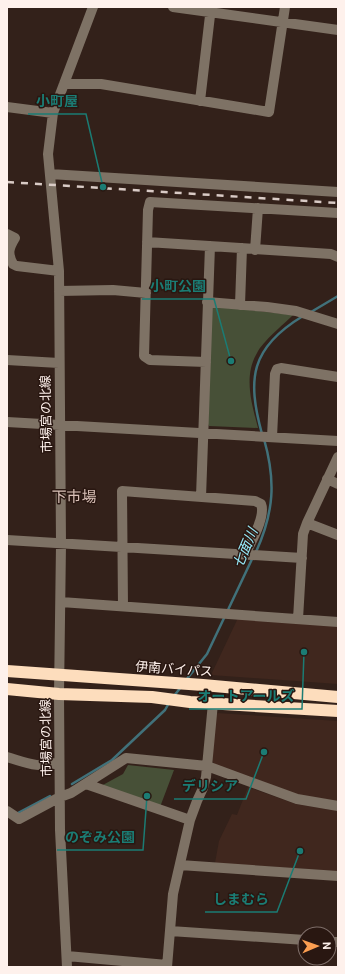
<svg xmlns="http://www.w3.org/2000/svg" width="345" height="974" font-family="Roboto,'Noto Sans JP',sans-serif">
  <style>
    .built { fill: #40271e }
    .green { fill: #475037 }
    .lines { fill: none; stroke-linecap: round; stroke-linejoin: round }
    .stream { stroke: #41717a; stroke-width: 2.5 }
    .minor { stroke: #7e7265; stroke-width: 10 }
    .highway { stroke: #fdddbd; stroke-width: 12 }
    .rail { stroke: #d9cbc6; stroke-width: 2.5; stroke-dasharray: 7 7; stroke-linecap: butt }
    .labels { text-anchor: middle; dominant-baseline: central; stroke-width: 3; stroke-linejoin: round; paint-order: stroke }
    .street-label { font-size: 13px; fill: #fef1ec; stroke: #291711 }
    .water-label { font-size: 14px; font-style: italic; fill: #97ebfa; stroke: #291711 }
    .quarter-label { font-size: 15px; fill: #d9c0b7; stroke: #291711 }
    .leader { fill: none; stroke: #1b7c74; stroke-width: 1.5 }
    .callout-dot { fill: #1b7c74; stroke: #291711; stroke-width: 1.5 }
    .callout-label { font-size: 14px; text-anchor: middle; font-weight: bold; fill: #1b7c74; stroke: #291711; stroke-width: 3; stroke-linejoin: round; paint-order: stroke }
  </style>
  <rect width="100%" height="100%" fill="#33211a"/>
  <path class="built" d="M238 618 338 625V684L211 675Z
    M216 713 338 721V801L298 795 214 764 212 760Z
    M248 787 296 804 338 811V871L215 863 219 841 232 814 237 815Z"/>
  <path class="green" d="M214 306 293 315C283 325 263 341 257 353 243 377 252 404 258 428L209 426 208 424 210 309Z
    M128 765 174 770 160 807 101 786 123 774Z"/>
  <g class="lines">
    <path class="stream" d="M311 312 338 296
      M262 434C247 379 250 348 303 316
      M256 552C274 512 276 481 264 439
      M227 612 253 557
      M186 680 207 654 225 616
      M174 696 181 687
      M72 784 112 760 165 710 169 703
      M16 814 50 796"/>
    <path class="minor" d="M173 7 338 30
      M64 84H101L269 112 285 7
      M200 101 211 7
      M7 107 53 113
      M50 174 338 192
      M7 234 15 238C9 248 7 253 13 264L17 266 59 271
      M147 242 331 254 338 257
      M255 250 258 208
      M59 291 113 290 146 293
      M207 302 267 307 296 311 338 324
      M240 305 242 248
      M7 360 59 363
      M206 362 150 360 144 356 148 210 150 202 338 213
      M7 422 338 441
      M272 437 275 374 277 369 281 368 338 377
      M327 479 338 484
      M201 497 210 246
      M307 523 338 535
      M7 540 302 558
      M61 602 338 622
      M123 606 122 491 255 501 261 504C266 516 251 543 245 554
      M298 619 303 534 307 523 338 457
      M7 757C27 763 39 769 59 762
      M86 784 190 820
      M7 811 19 819 60 797 71 793 126 758 207 766 297 799 338 806
      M180 865 338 876
      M170 931 305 940
      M329 942H338
      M67 956 167 965
      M67 967 60 830 59 694 61 544 59 271 48 154 53 113 93 7
      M167 967 173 894 190 820 197 801 203 788 206 777 213 703"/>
    <path class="highway" d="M7 671 203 685 338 697
      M7 689 59 694 152 697 190 702 338 711"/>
    <path class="rail" d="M7 182 338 203"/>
  </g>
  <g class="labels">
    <g class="street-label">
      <text transform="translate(46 414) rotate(-91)">市場宮の北線</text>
      <text transform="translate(174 669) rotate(4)">伊南バイパス</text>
      <text transform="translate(46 738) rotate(-91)">市場宮の北線</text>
    </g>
    <g class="water-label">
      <text transform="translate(245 548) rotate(-67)">七面川</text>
    </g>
    <g class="quarter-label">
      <text x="74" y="497">下市場</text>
    </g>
  </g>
  <path class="leader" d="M103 187L86 114H28M231 361L214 299H142M304 652L302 709H189M264 752L246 799H174M147 796L143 850H57M300 851L277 912H205"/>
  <g class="callout-dot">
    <circle cx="103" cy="187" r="4"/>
    <circle cx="231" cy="361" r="4"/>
    <circle cx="304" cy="652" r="4"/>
    <circle cx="264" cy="752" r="4"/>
    <circle cx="147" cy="796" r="4"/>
    <circle cx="300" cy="851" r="4"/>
  </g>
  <g class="callout-label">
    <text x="57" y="106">小町屋</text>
    <text x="178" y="291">小町公園</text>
    <text x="246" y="701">オートアールズ</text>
    <text x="210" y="791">デリシア</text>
    <text x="100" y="842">のぞみ公園</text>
    <text x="241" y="904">しまむら</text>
  </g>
  <rect width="345" height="974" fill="none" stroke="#fef1ec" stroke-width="16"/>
  <g transform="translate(317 946) rotate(88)"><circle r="19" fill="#291711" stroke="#7e6e69"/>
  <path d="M0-3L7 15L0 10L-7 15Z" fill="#fb9e51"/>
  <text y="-6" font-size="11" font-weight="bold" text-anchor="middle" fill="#fef1ec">N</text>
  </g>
</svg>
